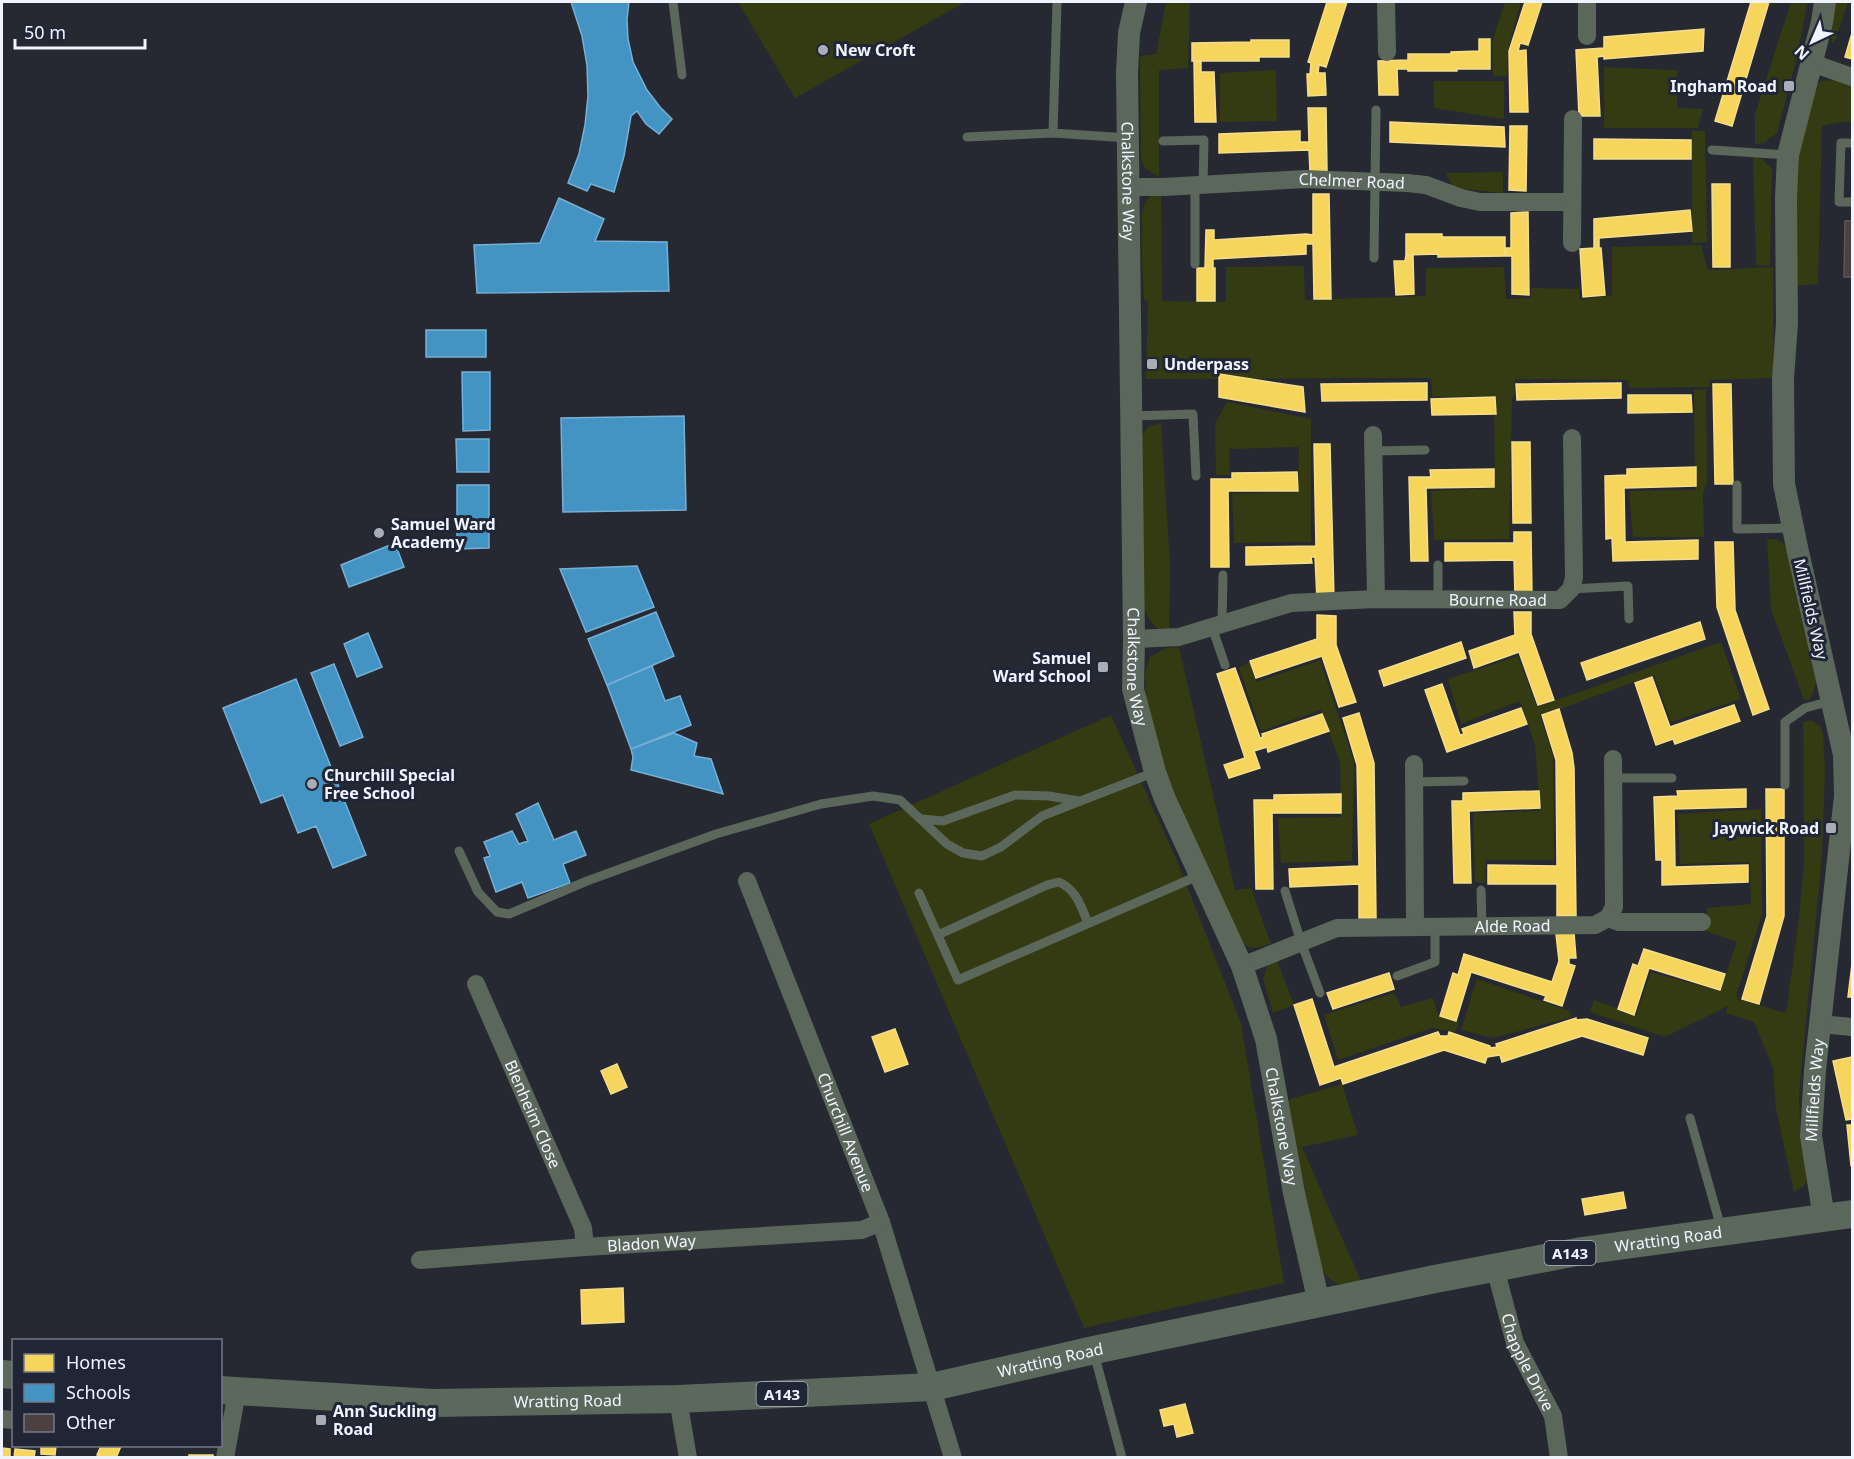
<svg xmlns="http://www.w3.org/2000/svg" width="1854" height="1459" font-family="'Noto Sans',sans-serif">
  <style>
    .green { fill: #343a11 }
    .homes { fill: #f6d55c; stroke: #f4de8d; stroke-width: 1.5 }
    .schools { fill: #4393c3; stroke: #77b0d5; stroke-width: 1.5 }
    .building { fill: #4d4041; stroke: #5c585c; stroke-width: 1.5 }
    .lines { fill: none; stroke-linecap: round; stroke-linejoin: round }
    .service { stroke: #5b675b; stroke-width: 9 }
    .minor { stroke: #5b675b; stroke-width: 18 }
    .tertiary { stroke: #5b675b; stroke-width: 22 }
    .primary { stroke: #5b695d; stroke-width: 28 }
    .poi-dot { fill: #a9adb7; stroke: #212637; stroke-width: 2 }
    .labels { text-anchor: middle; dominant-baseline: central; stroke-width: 6; stroke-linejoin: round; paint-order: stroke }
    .shield { fill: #212637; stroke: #b2b6c3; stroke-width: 1.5 }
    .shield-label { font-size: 15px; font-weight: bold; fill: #f0f4ff }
    .poi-label { font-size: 16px; font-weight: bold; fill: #f0f4ff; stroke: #212637; text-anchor: start }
    .street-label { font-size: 16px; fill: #f0f4ff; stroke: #212637 }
  </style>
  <rect width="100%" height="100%" fill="#262932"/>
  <path class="green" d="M738 2H965L795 98Z
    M1166 2H1190L1188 68 1159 70V177L1145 168 1141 159 1140 56 1156 54Z
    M1505 2H1521L1508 50 1507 76H1493L1492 42Z
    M1791 2H1808L1796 61 1777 133 1764 143 1755 144V114Z
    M1832 2H1848L1836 39 1832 43 1830 28Z
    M1604 67 1677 70V108L1703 109 1698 128H1604Z
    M1276 70 1277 121 1220 122V73Z
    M1836 80 1852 85V123L1841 122 1822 126 1818 284 1794 286 1793 158 1812 89 1821 81Z
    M1434 81H1504V119L1434 108Z
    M1692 131H1705L1707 242 1692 243Z
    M1753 155 1762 159 1772 169 1770 266 1756 265Z
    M1503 172V193L1453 188 1446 173Z
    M1161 192 1162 301 1226 302V267L1304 266 1305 300 1426 296V268L1504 267 1506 299 1531 298V288L1579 289 1580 300 1612 295V247L1701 245 1708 270 1773 267 1774 378 1710 380 1709 387 1629 388 1628 380 1515 379 1514 396 1512 397 1509 539 1434 540 1431 491 1495 488 1494 396 1432 397 1431 378 1146 379 1148 301 1144 300C1143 277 1141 253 1142 230 1142 222 1141 213 1144 206 1147 198 1153 193 1161 192Z
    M1706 389 1707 483 1703 493 1704 537H1633L1629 491 1695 490 1694 390Z
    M1227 402 1311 419V542L1234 543 1232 494 1298 492 1299 447 1229 449 1230 475H1216L1215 424Z
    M1161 423 1170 564 1169 631C1153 630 1150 621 1144 608L1142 435 1149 426Z
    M1767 539C1775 539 1782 540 1786 547L1816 680 1813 694 1809 700H1804L1771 609Z
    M1721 642 1741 699 1671 722 1654 675 1540 716 1553 756 1554 860H1486L1485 883 1475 882 1473 813 1540 811 1535 745 1520 701 1461 724 1448 679 1518 656 1537 707Z
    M1179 647 1235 890 1251 888 1271 944C1253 949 1250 951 1236 937L1160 759 1147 706 1145 674 1150 657 1166 648Z
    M1320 660 1354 762 1352 861 1281 863 1278 818 1341 817 1340 762 1321 710 1261 731 1239 668 1250 662 1257 682Z
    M1111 715 1178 863 1241 1023 1284 1283 1084 1328 869 824Z
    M1811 720 1820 726 1823 734 1825 770 1822 856 1799 1094 1800 1127 1807 1178 1805 1185 1794 1192 1776 1109 1773 1068 1754 1022 1726 1013 1728 1006 1665 1037 1590 1012 1594 1000 1636 1015 1651 972 1720 991 1737 942 1706 931 1707 908 1751 904 1750 862 1680 864 1678 814 1761 809 1762 915 1736 996 1738 997 1737 999 1786 1013 1798 927 1804 863 1803 722Z
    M1277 960 1294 1005 1273 1013 1263 979 1267 966Z
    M1477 979 1570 1011 1572 1017 1493 1038 1461 1030Z
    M1394 993 1401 1007 1433 998 1438 1015 1459 1023 1455 1032 1432 1028 1338 1060 1324 1015Z
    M1342 1084 1358 1135 1302 1147 1362 1283C1339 1286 1331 1286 1320 1265L1287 1101 1290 1099Z"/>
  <path class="homes" d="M1327 2H1347L1326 67 1319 65 1318 73H1325L1326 95 1308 96 1307 74H1310L1311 63 1308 62Z
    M1525 2H1542L1528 45 1520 43 1518 51 1526 50 1528 112H1510L1509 51Z
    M1751 2H1769L1732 126 1715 121Z
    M1704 29 1703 51 1604 59V56L1597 57 1600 116H1579L1576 50 1604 48V37Z
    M1852 33V59L1845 57Z
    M1479 39H1490V69H1457V71H1408V69H1397L1398 95H1379L1378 61 1408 60V54H1451V52L1479 51Z
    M1251 40H1289V57H1259V61H1192V43L1251 42Z
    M1194 61H1201V72H1214L1216 122H1195Z
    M1308 108H1326L1327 171 1310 172 1309 150 1219 153V134L1300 131V142H1309Z
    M1390 122 1504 127 1505 147 1390 142Z
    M1510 126H1527L1526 191 1509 190Z
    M1594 139 1691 140V159H1594Z
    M1712 184H1730V267H1713Z
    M1313 194H1329L1331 299H1314L1313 244H1306V254L1213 259V268H1215V301H1197V268H1205L1206 230H1214V240L1306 234 1313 235Z
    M1690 210 1692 231 1599 238V248H1601L1605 295 1583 297 1580 249 1594 248V219Z
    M1528 212 1529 295 1512 294V256H1505V248H1511V213Z
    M1406 234H1442V237H1505V256L1438 257V254L1406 255Z
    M1406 255H1413L1414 294 1396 295 1394 261H1405Z
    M1219 374 1303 387 1305 412 1219 397Z
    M1427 383V400L1322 401 1321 384Z
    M1621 383V398L1517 400 1516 384Z
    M1713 384H1731L1733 484H1715Z
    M1628 395H1691L1692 412 1628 413Z
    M1495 397 1496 414 1432 415 1431 399Z
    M1512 442H1530L1531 523H1513Z
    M1314 444H1330L1334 598 1317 599 1315 557H1311L1312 563 1246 565V547L1316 546Z
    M1696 467V486L1624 488 1625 542 1698 540V559L1613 561 1612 538 1606 539 1605 476 1627 475V469Z
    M1494 469V487L1426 488 1428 561H1411L1409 477H1431L1430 470Z
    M1297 472 1298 491H1228L1229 567H1211V479H1232V473Z
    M1514 532H1531L1532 595H1515L1514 560 1445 561V543H1514Z
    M1715 542H1733L1735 610 1769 709 1753 715 1717 607Z
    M1514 612H1531V634L1554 700 1538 705 1519 652 1474 668 1469 651 1515 635Z
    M1317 615 1336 616V645L1356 702 1339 707 1322 656 1256 678 1250 661 1317 639Z
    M1700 622 1705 639 1587 680 1581 663Z
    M1461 642 1466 658 1384 686 1379 671Z
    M1235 668 1260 738 1263 737 1262 734 1322 714 1329 731 1268 752 1267 747 1254 751 1260 768 1229 778 1224 765 1245 758 1217 674Z
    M1652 677 1670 727 1734 705 1740 721 1675 744 1673 739 1656 745 1635 683Z
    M1442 684 1460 735 1464 734 1462 729 1521 708 1527 724 1447 752 1425 690Z
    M1559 709 1572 753 1574 768 1576 916H1557V884H1488V865L1557 866 1556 760 1542 715Z
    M1359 713 1374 763 1376 918H1359V884L1290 887 1289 869 1359 866 1357 765 1343 718Z
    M1746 789V807L1674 809 1675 867 1748 865V882L1662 885V860H1656L1654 797 1678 796 1677 791Z
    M1766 789H1784V916L1759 1004 1742 999 1767 916Z
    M1539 791 1540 808 1469 811 1471 883H1454L1452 801H1463V793Z
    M1341 794V813H1272L1273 889H1256L1254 800H1274V795Z
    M1574 933 1576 958H1569V964L1575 966 1562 1006 1544 1000 1546 996 1471 972 1456 1021 1440 1016 1453 973 1458 975 1464 954 1552 982 1559 961 1556 934Z
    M1644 949 1725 974 1720 990 1649 968 1634 1015 1618 1009 1633 964 1638 966Z
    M1852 964V997H1848Z
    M1389 973 1394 989 1333 1009 1327 993Z
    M1312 999 1334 1067 1438 1032 1440 1036H1448L1449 1032 1490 1046V1048L1497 1047 1496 1044 1576 1018V1020L1587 1019 1648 1038 1643 1055 1582 1036 1502 1062 1500 1055 1487 1057 1485 1063 1444 1050 1343 1084 1341 1078 1320 1085 1294 1005Z
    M895 1029 908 1064 885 1072 872 1037Z
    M1852 1057V1119L1846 1120 1833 1061Z
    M617 1064 627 1087 611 1094 601 1071Z
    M1847 1125H1852V1167L1851 1166Z
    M1623 1192 1626 1208 1585 1215 1582 1199Z
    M623 1288 624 1322 582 1324 581 1290Z
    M1185 1404 1193 1433 1177 1437 1174 1424 1164 1426 1160 1410Z
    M41 1446H56L55 1455 41 1454Z
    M101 1446H121L116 1458H103L97 1455Z
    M2 1448 10 1449V1458H2Z
    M15 1449 35 1451 34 1458H14Z
    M189 1455H213V1458H189Z"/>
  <path class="schools" d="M571 2H629L627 19 628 39 633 62 647 90 660 107 672 119 659 134 646 124 637 111 631 116 624 156 614 192 591 184 587 191 568 183 579 154 585 125 588 96 587 65 582 36Z
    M559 198 604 219 595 241 667 242 669 291 477 293 474 245 540 243Z
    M426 330H486V357H426Z
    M462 372H490V430L463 431Z
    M684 416 686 510 563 512 561 418Z
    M456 439H489V472H457Z
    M457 485H489V548L457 549Z
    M395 543 404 567 349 587 341 565Z
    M637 566 654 607 586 632 560 569Z
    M656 612 674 656 607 685 588 639Z
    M368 633 382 667 357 677 344 644Z
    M334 664 363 737 340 746 311 673Z
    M652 666 665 701 680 696 691 725 631 749 607 685Z
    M296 679 366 855 333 868 316 826 298 833 283 795 261 803 223 708Z
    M674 733 697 743 694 756 711 759 723 794 631 770 633 757 631 749Z
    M538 803 554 840 576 831 586 855 563 864 570 883 528 898 522 882 496 892 484 858 490 856 484 842 512 831 519 844 528 841 516 814Z"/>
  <path class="building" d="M1845 221H1852V277H1844Z"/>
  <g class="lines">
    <path class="service" d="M673 2 682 75
      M1053 133 1057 2
      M967 137 1053 133 1128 138
      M1163 141 1204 140 1203 185
      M1852 143H1841L1839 202H1852
      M1712 150 1788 155
      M1195 185V264
      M1374 258 1376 110
      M1133 416 1193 414 1196 476
      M1373 451 1425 450
      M1737 485V529L1793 528
      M1438 565V600
      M1571 589 1628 586 1629 619
      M1222 624 1223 575
      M1212 627 1225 665
      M1613 778H1672
      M1414 782 1464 781
      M1785 785V722L1805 708 1831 701
      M922 819 943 821 1015 795 1049 796 1079 801
      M459 851 478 892 497 912 509 914 587 881 716 834 821 804 873 796 900 800 947 844 963 853 982 856 1001 847 1042 816 1155 772
      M1481 890 1482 926
      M1285 891 1301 942 1320 993
      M919 893 958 980 1200 875
      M938 935 1047 885 1059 882C1077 890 1081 907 1088 923
      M1397 976 1435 962V926
      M1690 1118 1721 1228
      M1094 1353 1122 1458"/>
    <g class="minor">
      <path d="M1386 2 1387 52"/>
      <path d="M1587 2V36"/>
      <path d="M1812 63 1852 77"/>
      <path id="s1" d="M1130 187H1164L1305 179 1407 183 1426 185 1461 198 1480 202H1572"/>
      <path d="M1572 243 1573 119"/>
      <path d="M1373 435 1376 599"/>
      <path id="s2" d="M1134 639 1179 637 1291 603 1376 599 1560 600 1571 589 1574 578 1572 438"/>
      <path d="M1414 764 1415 926"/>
      <path id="s3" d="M747 881 881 1222 953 1458"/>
      <path d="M1608 918 1614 907 1613 759"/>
      <path id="s4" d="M1242 966 1337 928 1595 925 1608 918 1619 922H1702"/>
      <path id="s5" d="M476 984 583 1228 585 1247"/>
      <path d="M1820 1024 1852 1027"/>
      <path id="s6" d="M420 1260 585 1247 862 1230 881 1222"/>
      <path id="s7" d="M1495 1268 1515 1343 1553 1416 1559 1458"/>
      <path d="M678 1399 688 1458"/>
      <path d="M2 1419 14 1420"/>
      <path d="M225 1458 237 1392"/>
    </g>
    <g class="tertiary">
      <path id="s8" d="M1136 2 1129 33 1127 73 1134 639 1133 689 1155 772 1165 799 1242 966 1266 1039 1294 1193 1319 1303"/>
      <path id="s9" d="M1824 1218 1811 1136 1815 1070 1845 796 1844 755 1798 552 1784 484 1783 379 1787 323 1786 198 1788 155 1822 22 1825 2"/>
    </g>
    <g class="primary">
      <path d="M2 1374 14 1375"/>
      <path id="s10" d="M220 1390 433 1403 678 1399 932 1387 1094 1350 1435 1279 1582 1251 1852 1214"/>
    </g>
  </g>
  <g class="poi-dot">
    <circle cx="823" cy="50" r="6"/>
    <rect x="1783" y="80" width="12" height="12" rx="3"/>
    <rect x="1146" y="358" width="12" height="12" rx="3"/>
    <circle cx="379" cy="533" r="6"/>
    <rect x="1097" y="661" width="12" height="12" rx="3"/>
    <circle cx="312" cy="784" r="6"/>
    <rect x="1825" y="822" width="12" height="12" rx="3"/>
    <rect x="315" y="1414" width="12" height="12" rx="3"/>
  </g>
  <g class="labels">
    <g class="shield">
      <rect x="1544.5" y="1241" width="51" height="24" rx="4.5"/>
      <rect x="756.5" y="1382" width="51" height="24" rx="4.5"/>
    </g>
    <g class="shield-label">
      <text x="1570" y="1253">A143</text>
      <text x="782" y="1394">A143</text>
    </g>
    <g class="poi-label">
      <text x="835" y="50">New Croft</text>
      <text x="1777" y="86" text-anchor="end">Ingham Road</text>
      <text x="1164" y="364">Underpass</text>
      <text x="391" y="524">Samuel Ward<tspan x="391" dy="18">Academy</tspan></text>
      <text x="1091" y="658" text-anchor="end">Samuel<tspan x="1091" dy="18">Ward School</tspan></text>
      <text x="324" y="775">Churchill Special<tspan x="324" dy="18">Free School</tspan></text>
      <text x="1819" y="828" text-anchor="end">Jaywick Road</text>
      <text x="333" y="1411">Ann Suckling<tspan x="333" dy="18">Road</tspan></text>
    </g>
    <g class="street-label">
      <text stroke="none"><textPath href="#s8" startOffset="180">Chalkstone Way</textPath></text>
      <text stroke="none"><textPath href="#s1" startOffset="222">Chelmer Road</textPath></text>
      <text stroke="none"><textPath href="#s2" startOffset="369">Bourne Road</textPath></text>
      <text transform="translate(1811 609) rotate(77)">Millfields Way</text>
      <text stroke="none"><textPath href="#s8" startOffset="666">Chalkstone Way</textPath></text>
      <text stroke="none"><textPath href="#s4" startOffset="278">Alde Road</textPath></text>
      <text stroke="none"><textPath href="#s9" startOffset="129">Millfields Way</textPath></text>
      <text stroke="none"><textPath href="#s5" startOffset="142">Blenheim Close</textPath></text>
      <text stroke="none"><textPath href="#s8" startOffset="1152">Chalkstone Way</textPath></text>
      <text stroke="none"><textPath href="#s3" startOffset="270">Churchill Avenue</textPath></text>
      <text stroke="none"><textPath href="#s10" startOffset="1464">Wratting Road</textPath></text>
      <text stroke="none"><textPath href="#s6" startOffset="232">Bladon Way</textPath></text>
      <text stroke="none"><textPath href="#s10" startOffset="834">Wratting Road</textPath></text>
      <text stroke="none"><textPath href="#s7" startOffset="100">Chapple Drive</textPath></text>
      <text stroke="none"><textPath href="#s10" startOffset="348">Wratting Road</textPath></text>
    </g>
  </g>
  <rect width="1854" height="1459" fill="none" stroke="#f0f4ff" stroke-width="6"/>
  <rect x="12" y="1339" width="210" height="108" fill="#212637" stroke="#747887" stroke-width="1.5"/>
  <rect x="24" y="1354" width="30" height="18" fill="#f6d55c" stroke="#747887" stroke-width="1.5"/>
  <text x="66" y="1369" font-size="18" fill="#f0f4ff">Homes</text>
  <rect x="24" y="1384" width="30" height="18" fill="#4393c3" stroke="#747887" stroke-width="1.5"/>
  <text x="66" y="1399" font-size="18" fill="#f0f4ff">Schools</text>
  <rect x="24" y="1414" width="30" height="18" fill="#4d4041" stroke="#747887" stroke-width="1.5"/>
  <text x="66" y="1429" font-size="18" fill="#f0f4ff">Other</text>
  <g transform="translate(1812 42) rotate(224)" stroke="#212637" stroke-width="4.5" paint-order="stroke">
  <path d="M0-4.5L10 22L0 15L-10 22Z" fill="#f0f4ff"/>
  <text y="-9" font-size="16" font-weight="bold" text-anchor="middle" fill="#f0f4ff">N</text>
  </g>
  <path d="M15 39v9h130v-9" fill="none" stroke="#f0f4ff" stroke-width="3"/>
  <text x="24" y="39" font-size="18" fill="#f0f4ff" stroke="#212637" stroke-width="4.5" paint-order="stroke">50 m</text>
</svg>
